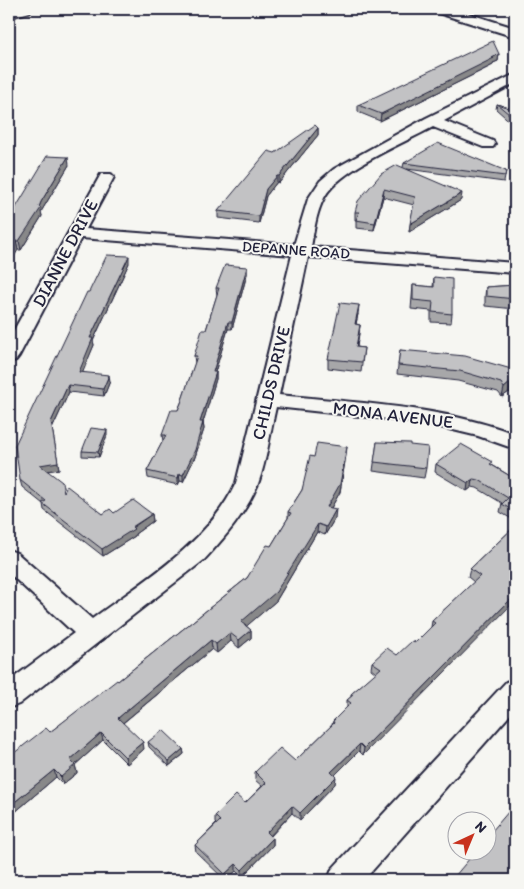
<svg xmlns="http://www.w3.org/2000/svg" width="524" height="889" font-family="Itim,sans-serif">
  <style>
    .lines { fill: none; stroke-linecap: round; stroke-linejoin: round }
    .minor-casing { stroke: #22223b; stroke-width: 4 }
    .tertiary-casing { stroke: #22223b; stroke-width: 4 }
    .motorway-casing { stroke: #22223b; stroke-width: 3 }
    .minor { fill: #f6f6f2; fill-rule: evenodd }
    .tertiary { fill: #f6f6f2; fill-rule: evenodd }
    .motorway { fill: #f6f6f2; fill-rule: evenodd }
    .wall { fill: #a7a7a9; stroke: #22223b }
    .shaded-wall { fill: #888889; stroke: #22223b }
    .building { fill: #c2c2c4; stroke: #22223b }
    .labels { text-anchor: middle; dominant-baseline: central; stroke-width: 4; stroke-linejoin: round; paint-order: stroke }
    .far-street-label { font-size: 15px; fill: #22223b; stroke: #f6f6f2 }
    .street-label { font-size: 18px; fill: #22223b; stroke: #f6f6f2 }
  </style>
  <rect width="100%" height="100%" fill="#f6f6f2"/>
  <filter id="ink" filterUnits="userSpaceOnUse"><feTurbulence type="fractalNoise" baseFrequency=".02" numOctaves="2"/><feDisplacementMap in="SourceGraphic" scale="10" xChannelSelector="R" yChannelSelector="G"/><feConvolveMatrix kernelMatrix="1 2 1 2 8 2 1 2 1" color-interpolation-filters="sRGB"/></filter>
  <g filter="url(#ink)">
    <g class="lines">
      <g class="minor-casing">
        <path id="minor" d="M515 74V83L444 121 493 141 495 144 493 147H483L433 127C404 143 339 169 324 198 316 213 314 231 311 247L515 263V273L308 257 279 395C359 403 439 406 515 434V449L478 436 424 423 276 407C270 432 267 460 258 484 246 513 225 537 204 560L19 704 9 708V681L74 633 9 573V550L17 553 92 619C145 580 207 544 236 483L292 255 81 238 19 356 16 360 9 362V339L101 174H111L114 177 86 229 294 245 308 199 320 181 334 169 426 118Z
          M515 679V709L364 880H328L332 869 506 682Z"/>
      </g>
      <g class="tertiary-casing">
        <path id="tertiary" d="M433 9H454L515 28V37L435 12Z"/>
      </g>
      <g class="motorway-casing">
        <path id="motorway" d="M9 9H32L30 12 9 18Z"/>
      </g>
      <use href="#minor" class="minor"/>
      <use href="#tertiary" class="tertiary"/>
      <use href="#motorway" class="motorway"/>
    </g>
    <path class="wall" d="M499 54 498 61 493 63V65L380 121 358 112V105Z
      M497 104 515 110V126L496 109Z
      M318 128V135L279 183 277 182 266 196 259 223 218 218V211L275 153Z
      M404 163 506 171 504 182 407 169 461 200 409 232 414 205 383 197 374 230 356 228V220H355V212L403 167Z
      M69 165 42 210 41 212 42 216 21 250H18L9 219Z
      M515 218V230L511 225 513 219Z
      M129 263 93 341 94 345 82 372 110 381 104 396 69 392 52 429 59 469 47 471 64 492 103 514 114 513 152 514 153 521 135 534V536L103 556 44 510 43 504 22 487 20 480 89 292Z
      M247 267V274L232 329H228L215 372H216V379L203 422 204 429 195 457 183 482 180 481 178 485 148 478 147 471 163 441 162 435 178 410 181 403 195 363 194 356 206 330 217 295 216 288Z
      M434 277 452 314 451 323 431 322V311L411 309 413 285 433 287Z
      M515 285V309L485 306V296L486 287Z
      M358 314 356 324 360 325 357 347 364 348 361 372 328 368V359Z
      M400 350 515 370V395L509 392 502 397 498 392 458 381 397 374Z
      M107 435 99 457 82 456V451Z
      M377 442 426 468 424 478 373 471Z
      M346 455 340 492 331 508 335 518 325 535 317 532 276 601 246 626 251 630V638L239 648 231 641 217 653 212 649 123 723 144 749 127 764 103 740 75 765 77 773 63 784 56 777 14 813 9 807V764L10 763 9 757 50 732 118 681 247 578 271 546 288 518V512L302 490 314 457Z
      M436 464 492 465 515 479V521L500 512 502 503 477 488 472 487 467 491 435 472Z
      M515 526 363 755 359 751 334 775 335 784 300 820 292 813 271 836 273 838V845L242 877 236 871 226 880H225L196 852 195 845 216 824 215 823V816L245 803 262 786 255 780V772L295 761 332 725 333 721 347 708V700L351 697V694L376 673 371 669 372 662 397 655 416 642 431 627 432 621 474 582 468 577 470 569Z
      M148 742 183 749 184 754 169 766 149 747Z
      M455 876 515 880H453Z"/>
    <path class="shaded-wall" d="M499 54 498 61 493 63V65L380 121 381 114Z
      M318 128V135L279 183V176Z
      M68 157 69 165 42 210 41 212 42 216 21 250 19 241 39 207 41 202Z
      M277 176V182L266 196 259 223V216L266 189Z
      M384 189 383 197 374 230 375 223Z
      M462 193 461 200 409 232 410 224Z
      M16 241 18 250 9 265V253Z
      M129 256V263L93 341 94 345 80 379 79 372 90 338Z
      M247 267V274L232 329V322Z
      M359 305 358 314 354 333 355 324Z
      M228 322V329L213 379V372Z
      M360 325 359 334 355 356 356 347Z
      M216 372V379L201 429 200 422Z
      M109 375 110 381 104 396 103 389Z
      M511 382 509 392 502 397 504 388Z
      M68 385 69 392 52 429 59 469 41 472 40 465 51 422Z
      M203 422 204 429 195 457 183 482V475Z
      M107 430V435L99 457 98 452Z
      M347 447 346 455 340 492 327 515V507Z
      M179 474 180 481 178 485V478Z
      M473 479 472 487 467 491 468 483Z
      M336 509 335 518 325 535 326 527Z
      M152 514 153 521 135 534V536L103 556 102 549Z
      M318 524 317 532 276 601 242 630 241 622Z
      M515 595V601L363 755 364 748Z
      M251 630V638L239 648V640Z
      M230 633 231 641 217 653 216 644Z
      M211 640 212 649 119 726 118 718Z
      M101 733 103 740 75 765 77 773 63 784 61 777 70 760Z
      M143 742 144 749 127 764 125 757Z
      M360 744 359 751 330 780 331 772Z
      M183 749 184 754 169 766V761Z
      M54 770 56 777 14 813 11 805Z
      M336 777 335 784 300 820V813Z
      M292 806V813L267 839V832Z
      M273 838V845L242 877V870Z
      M236 864V871L226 880H225V874Z"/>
    <path class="building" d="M493 41 499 54 492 58H494L381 114 358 105Z
      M497 104 515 110V119Z
      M315 125 318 128 279 176H277L266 189 259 216 218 211 268 151 275 153Z
      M438 143 506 171 505 176 404 163Z
      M47 156 68 157 41 202 39 207 41 208 19 241H16L9 253V219Z
      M397 165 462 193 410 224 415 197 384 189 375 223 356 220 359 212H355L358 201 381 174Z
      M107 255 129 256 90 338H93L79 372 109 375 103 389 68 385 51 422 58 462 40 465 62 482 64 492 67 486 103 514 110 509 114 513 133 500 152 514 132 527 134 529 102 549 42 503 46 501 20 480 15 445 87 292H89Z
      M225 265 247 267 232 322H228L213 372H216L200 422H203L195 450 183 475 179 474 178 478 147 471 166 435H162L171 410H178L181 403 197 356H194L202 330H206L219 288H216Z
      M434 277 452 279V314L432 312 433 302 413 300V285L434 287Z
      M515 285V299L486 296V287Z
      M340 303 359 305 355 324 360 325 356 347 364 348 362 362 328 359Z
      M400 350 465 356 515 370V384L511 382 504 388 501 383 460 371 398 365Z
      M91 428 107 430 98 452 82 451Z
      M377 442 410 443V445L428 447 426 468 374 462Z
      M317 443 347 447 340 484 327 507 336 509 326 527 318 524 276 592 241 622 251 630 239 640 230 633 216 644 211 640 118 718 143 742 125 757 101 733 70 760 75 765 61 777 54 770 11 805 9 803V764L12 761 9 758V757L46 728 50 732 117 680 118 681 247 578 267 545 271 546 291 513 288 512 302 490 310 456 314 457Z
      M461 444 493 462 490 464 515 479V512L502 504 508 498 479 480 473 479 468 483 436 464Z
      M515 526V595L364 748 360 744 331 772 336 777 300 813 292 806 267 832 273 838 242 870 236 864 225 874 195 845 220 821 215 816 236 795 245 803 266 783 255 772 280 748 295 761 334 723 333 721 351 703 347 700 353 695 351 694 381 668 372 662 387 648 397 655 412 641 416 642 435 623 432 621 480 576 470 569Z
      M163 730 183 749 169 761 148 742Z
      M515 804V880H459L455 876 475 852H486V838Z
      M165 873 178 880H160Z"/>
  </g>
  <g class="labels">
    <g class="far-street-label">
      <text transform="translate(296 250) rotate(4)">DEPANNE ROAD</text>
    </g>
    <g class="street-label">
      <text transform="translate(65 253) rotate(-62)">DIANNE DRIVE</text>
      <text transform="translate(271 383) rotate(-77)">CHILDS DRIVE</text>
      <text transform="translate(393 415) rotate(7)">MONA AVENUE</text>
    </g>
  </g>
  <rect width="524" height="889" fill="none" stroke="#f6f6f2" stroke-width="30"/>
  <rect x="15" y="15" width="494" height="859" fill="none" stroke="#22223b" stroke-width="2" filter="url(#ink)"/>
  <g transform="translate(472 836) rotate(44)"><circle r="24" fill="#f6f6f2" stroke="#a1a1a9"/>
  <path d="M0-4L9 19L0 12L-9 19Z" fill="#c8321e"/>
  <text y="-8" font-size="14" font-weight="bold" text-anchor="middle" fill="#22223b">N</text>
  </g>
</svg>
